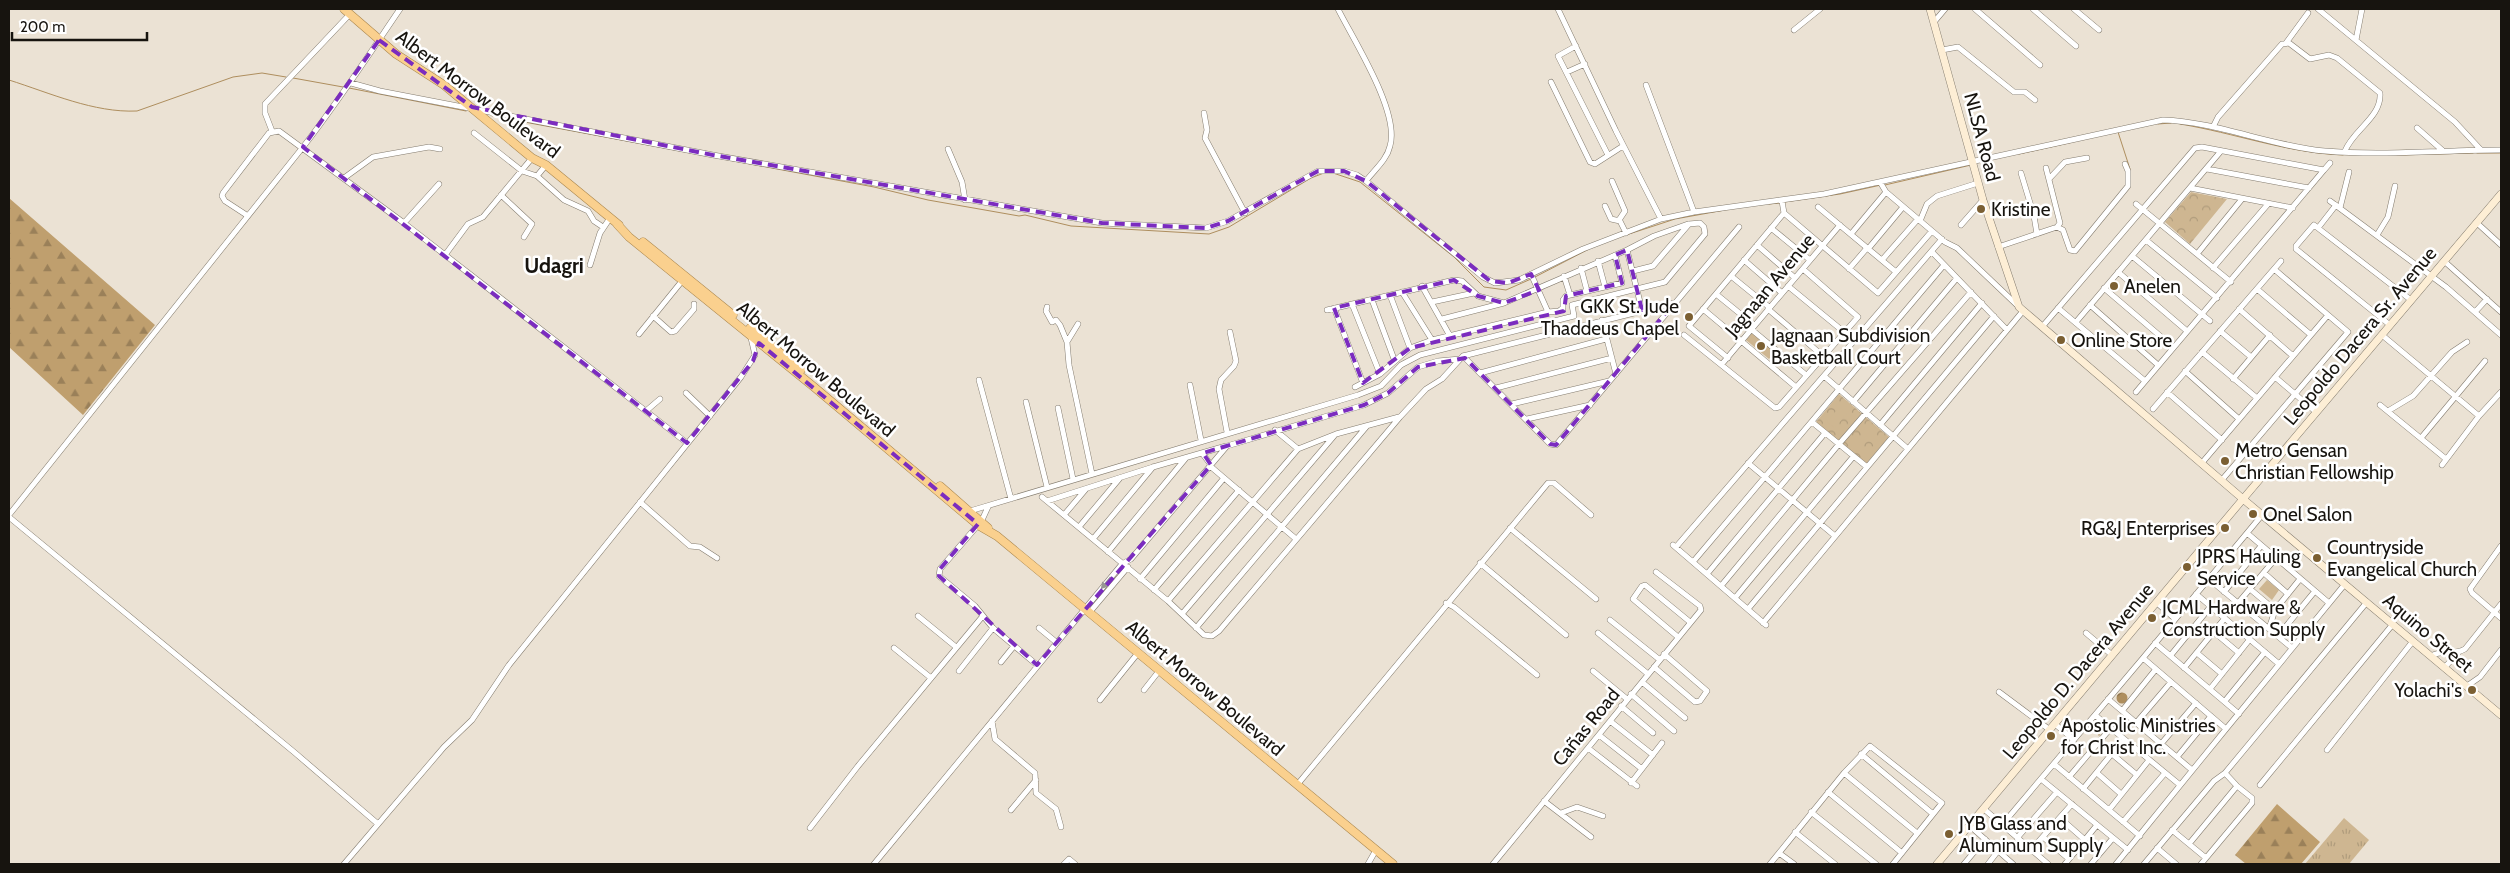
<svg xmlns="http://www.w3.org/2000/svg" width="2510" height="873" font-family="Cabin,sans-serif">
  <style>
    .grass { fill: url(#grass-tufts) }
    .forest { fill: url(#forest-firs) }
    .park { fill: url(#park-crowns) }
    .garden { fill: #ceb691 }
    .water { fill: url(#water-waves) }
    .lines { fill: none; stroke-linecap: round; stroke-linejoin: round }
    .stream { stroke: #ae8e5e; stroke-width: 1 }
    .minor-casing { stroke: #847c6f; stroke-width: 6 }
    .secondary-casing { stroke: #847c6f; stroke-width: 8 }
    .trunk-casing { stroke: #aa874f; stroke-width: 9 }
    .minor { stroke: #fff; stroke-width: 5 }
    .secondary { stroke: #fdeed5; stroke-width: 7 }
    .trunk { stroke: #fad08e; stroke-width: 8 }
    .oneway { fill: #979593 }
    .marked { fill: none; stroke: #7b2cbf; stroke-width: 4; stroke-dasharray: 10 6; stroke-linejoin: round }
    .poi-dot { fill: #7b5f32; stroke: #fff; stroke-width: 2 }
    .labels { text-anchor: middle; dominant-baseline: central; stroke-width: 5; stroke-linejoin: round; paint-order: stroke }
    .street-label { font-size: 19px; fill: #17140f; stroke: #fff }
    .poi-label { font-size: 19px; fill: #17140f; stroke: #fff; text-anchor: start }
    .quarter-label { font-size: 21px; font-weight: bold; fill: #17140f; stroke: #fff }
  </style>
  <defs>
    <pattern id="grass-tufts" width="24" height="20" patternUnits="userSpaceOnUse" patternTransform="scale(1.25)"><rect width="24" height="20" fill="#ceb691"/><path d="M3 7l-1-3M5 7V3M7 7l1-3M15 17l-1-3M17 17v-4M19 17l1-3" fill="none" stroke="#b09c7c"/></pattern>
    <pattern id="forest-firs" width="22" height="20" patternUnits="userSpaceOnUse" patternTransform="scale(1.25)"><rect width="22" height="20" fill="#bf9f6e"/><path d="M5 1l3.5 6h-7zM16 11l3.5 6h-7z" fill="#9a8059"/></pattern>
    <pattern id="park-crowns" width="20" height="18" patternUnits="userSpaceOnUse" patternTransform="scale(1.25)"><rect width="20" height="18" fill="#ceb691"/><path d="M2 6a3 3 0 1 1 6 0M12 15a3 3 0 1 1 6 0" fill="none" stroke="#b09c7c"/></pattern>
    <pattern id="water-waves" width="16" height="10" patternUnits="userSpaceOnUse" patternTransform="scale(1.25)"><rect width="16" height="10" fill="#ae8e5e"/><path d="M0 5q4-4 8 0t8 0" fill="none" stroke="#8d734c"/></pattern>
  </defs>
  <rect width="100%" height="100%" fill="#ebe2d4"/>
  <path class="grass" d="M2344 818 2369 840 2349 864H2305Z"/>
  <path class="forest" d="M9 198 155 325 83 415 9 347Z
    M2277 804 2320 842 2301 864H2246L2235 855Z"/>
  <path class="park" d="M2191 192 2227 199 2190 244 2165 222Z
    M1839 394 1889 437 1866 464 1816 422Z"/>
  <path class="garden" d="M1752 333 1775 352 1769 359 1746 340Z
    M1840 406 1847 413 1835 428 1827 422Z
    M2267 580 2279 590 2272 600 2259 589Z"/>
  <path class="water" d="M2116.5 698a5.5 5.5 0 1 1 11 0a5.5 5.5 0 1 1-11 0Z
    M2098 721 2106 727 2099 736 2093 728Z"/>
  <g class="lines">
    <path class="stream" d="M293 78 343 87
      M9 80C50 93 94 113 137 111L233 77 262 73 286 77
      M349 88 466 111
      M492 116 874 187 928 200 1019 216 1025 215 1071 226 1209 234 1229 227 1311 178 1324 173
      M2158 124 2171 123
      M2180 124C2235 133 2287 153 2343 155
      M2118 132 2130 169
      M2477 153H2501
      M2019 154 2073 142
      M2397 155 2473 153
      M1333 173 1360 182 1454 257 1484 287 1506 290 1531 279
      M1885 185 1971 165
      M1784 202 1840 194 1881 185
      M1769 204 1780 203
      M1623 236 1675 219 1725 210
      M1535 277 1589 249"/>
    <g class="minor-casing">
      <path id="minor" d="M1338 9C1354 41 1400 112 1390 146 1387 160 1374 170 1366 181
        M1558 9 1616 131 1661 219
        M1975 9 2040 65
        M2033 9 2076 46
        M2074 9 2099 30
        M2318 9 2455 122 2481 150
        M1934 22 1945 9
        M1794 30 1820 9
        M2356 40 2362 9
        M2286 43 2308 13
        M1576 46 1558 56 1608 155
        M1942 50 1958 47 2014 92H2025L2035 100
        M1567 72 1585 64
        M1551 82 1590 162 1595 164 1623 146
        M351 83 380 91 713 155 1102 223 1206 228 1228 221 1318 171H1344L1357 175 1366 181 1483 277 1495 283 1519 280 1583 249 1661 219 1694 212 1824 194 2163 120C2218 122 2270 146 2325 151 2382 156 2444 150 2501 150
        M1646 85 1694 212
        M1204 113 1207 130 1205 138 1245 213
        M2213 127 2218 117 2282 44 2289 43 2310 59 2329 55 2337 58 2380 93C2382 117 2353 130 2345 151
        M2417 128 2442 150
        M272 131 265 113V104L350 14
        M474 133 522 171 537 176
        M948 149 962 182 965 200
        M546 165 537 176 564 200 588 211 594 221 603 227
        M2207 169 2309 188
        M2324 170 2330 163
        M2021 173 2034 216 2037 234
        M344 178 373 157 429 147 440 149
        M2049 179 2065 162 2087 158
        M1612 181 1625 211 1619 220
        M1880 182 1886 192 1945 242 1957 248 2018 306
        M2190 188 2293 208
        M501 195 532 224 524 237
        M1782 201 1784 213 1878 293 1932 231
        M2330 201 2446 287 2501 335
        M2136 204 2231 282
        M1605 206 1611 219 1620 221 1626 233
        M1818 207 1896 272
        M2340 208 2349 172
        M248 216 225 201 222 196 223 193 269 133 279 131 404 223 687 443
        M1920 221 1927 204 1937 196 1978 183
        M404 223 439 184
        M2477 223 2501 245
        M1961 225 1983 200
        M2057 227 2063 230 2070 250 2075 251 2128 186V171L2125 164
        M1771 228 1810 260
        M2318 228 2336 205
        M1851 234 1886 192
        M2377 235 2388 217 2395 186
        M2146 240 2217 298
        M1757 245 1795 278
        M1998 247 2057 227 2060 223 2046 168
        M1868 249 1903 207
        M1627 250 1654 236 1688 224
        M1932 252 2007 330
        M2197 254 2242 199
        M445 255 468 224 483 217 532 158
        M2132 256 2210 321
        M1744 260 1782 293
        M1882 260 1918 219
        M1598 261 1605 287
        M2444 261 2501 312
        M590 265 600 233 610 218
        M1581 268 1587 291
        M2213 268 2268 204
        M1849 269 1867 248
        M2118 272 2187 331
        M1531 274 1548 312
        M1564 276 1570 295
        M1731 276 1769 307
        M1422 286 1450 336
        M1788 286 1844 332
        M2104 288 2173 347
        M2257 289 2311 335
        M1402 292 1432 340
        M1716 294 1754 325
        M1390 295 1410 348
        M1372 300 1394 359
        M1432 302 1474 293
        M1352 304 1380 374
        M2090 305 2158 365
        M1047 307 1046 311 1052 322 1056 320 1060 325 1067 342 1069 365 1092 474
        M1334 308 1363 383
        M2058 308 2145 381
        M1703 309 1796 387
        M1768 309 1823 356
        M2239 309 2293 356
        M1327 310 1454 280 1462 281 1478 296 1504 303 1627 250 1642 310
        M2475 312 2487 299
        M653 316 671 332 675 331 694 309V304
        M1442 319 1504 303
        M1602 320 1616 374
        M2076 322 2221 151
        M2390 325 2296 249V246L2314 225 2411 300
        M2042 327 2195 148 2202 147 2324 170 2136 392
        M1751 329 1806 375
        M2220 331 2251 357
        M639 334 682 281
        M1684 335 1775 408 1779 407 1858 317 1803 269
        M2382 335 2479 416
        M1067 342 1078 324
        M2202 352 2257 398
        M1463 356 1550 444 1556 445 1739 227
        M1728 358 1689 326 1784 213
        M1722 364 1840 225
        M2185 371 2239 419
        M1480 373 1606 339
        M1824 376 1908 449
        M2275 377 2316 412
        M2233 379 2270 335
        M979 380 1011 499
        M1190 385 1201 440
        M1355 387 1380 374 1410 348 1432 340 1548 312 1559 311 1563 308V300L1566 296 1622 283 1615 255
        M1496 388 1612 358
        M2167 392 2222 440
        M686 393 710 416
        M1026 402 1047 487
        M1853 402 1957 278
        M1512 404 1609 381
        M2380 405 2446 459
        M1058 408 1073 479
        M2153 409 2281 261
        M646 411 660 399
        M2388 411 2413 396 2452 352 2467 342
        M1527 419 1590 405
        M1812 422 1867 467
        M1880 425 1982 303
        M1275 430 1298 449
        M1227 432 1219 389 1221 380 1234 366 1236 361 1230 332
        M2421 438 2485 361
        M1202 453 1211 465
        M1748 463 1835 536
        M2201 464 2328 315
        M2442 465 2479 416 2501 392
        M1210 466 1296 539
        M2221 481 2348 332 2274 269
        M1042 497 1168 601 1204 635 1212 636 1219 631 1400 417 1426 389 1442 379 1463 356 1674 303
        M1047 501 1153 467 1226 446
        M640 502 690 546 700 547 717 558
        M970 511 1358 395 1381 386 1401 365 1420 355 1574 316 1572 305 1665 282 1705 234 1704 227 1700 223 1689 224 1653 266 1633 271
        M9 515 303 147C338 102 368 56 400 9
        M1064 515 1086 489
        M2262 515 2143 658 2226 729 2345 584
        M9 517 294 752 378 824
        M982 520 988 507
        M978 525 940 569 939 576 975 606 993 628 1037 665
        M1079 527 1120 478
        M1510 528 1596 599
        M2247 533 2329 603
        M1093 539 1153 467
        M1673 545 1766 625
        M2501 546 2470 589 2472 593 2501 618
        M1676 547 1942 239
        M1108 552 1186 458
        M1693 562 1944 265
        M1480 563 1566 635
        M2264 573 2288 594
        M1707 574 1825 433
        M1140 579 1224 478
        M2209 579 2292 648
        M1721 586 1839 444 1971 292
        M2250 589 2275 610
        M1154 590 1239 490
        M2224 592 2261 546
        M2196 594 2279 664
        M1735 598 1853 457
        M1168 601 1298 449 1336 434 1399 417
        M1446 603 1454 607 1537 675
        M2157 603 2175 619
        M2238 603 2276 558
        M1748 609 1994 316
        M1089 613 1128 567
        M1182 614 1334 436
        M918 616 956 647
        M1610 620 1660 660
        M1763 623 2023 311
        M1039 628 1056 642
        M1196 628 1367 426
        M2269 629 2275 610 2300 579
        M2214 632 2239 653
        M1598 633 1648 674
        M2086 633 2112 655
        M2278 636 2315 591
        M1678 637 1633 599 1642 586 1645 585 1690 622
        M2155 643 2239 714
        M894 648 931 678
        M2197 653 2222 674
        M2171 655 2211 606
        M2431 656C2442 649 2453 656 2465 649L2501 604
        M1001 662 1014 646
        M1654 667 1695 702 1700 701 1707 691 1664 654
        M2445 667 2459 652
        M2184 668 2225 618
        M959 671 993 628
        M1593 671 1627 699
        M1642 682 1685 718
        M2467 686 2480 677 2501 650
        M2210 689 2250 639
        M1144 690 1159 671
        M1999 692 2050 730
        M1631 694 1674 731
        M2108 699 2192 770
        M1100 700 1138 653
        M2225 701 2265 652
        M1621 706 1653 733
        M2122 711 2156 669
        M2095 715 2180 785
        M992 721 995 739 1035 773 1036 793 1056 809 1061 827
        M1610 721 1653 755
        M2136 723 2171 682
        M2055 724 2074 740
        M1599 735 1642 769
        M2161 744 2196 703
        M1588 748 1637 786
        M2327 750 2413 641
        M1861 754 1933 814
        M2112 754 2137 775
        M2177 757 2211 716
        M2054 764 2140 836
        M1844 773 1917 833
        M2097 773 2121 794
        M2069 777 2110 729
        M2041 779 2128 850
        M1631 783 1662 743
        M1297 785 1548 483H1554L1591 515
        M2260 785 2393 624
        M2083 789 2123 740
        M1828 792 1902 853
        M1544 801 1591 837
        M1984 809 2048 864
        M1011 810 1036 780
        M2109 810 2149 760
        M1811 812 1876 864
        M1561 813 1577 807 1603 816
        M2060 818 2085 840
        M2123 822 2165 773
        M2002 825 2143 658
        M1970 826 2013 864
        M810 828 858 766 982 617
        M2172 830 2206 858
        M1795 832 1835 864
        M2043 837 2069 859
        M2017 838 2057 792
        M2189 844 2237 786
        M2157 848 2176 864
        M2031 850 2072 804
        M1779 853 1794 864
        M344 864 444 747 472 720 509 665 741 377 755 355 751 338
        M874 864 1122 564 1131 559 1227 446 1364 405 1388 393 1418 367 1438 361 1460 359
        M1064 864 1069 859 1075 864
        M1368 864 1376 850
        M1493 864 1701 610 1700 606 1656 572
        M1770 864 1844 773 1870 746 1942 803 1893 864
        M1964 864 1985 839
        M1988 864 1998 851
        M2065 864 2097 825
        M2091 864 2113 838
        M2116 864 2226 729
        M2144 864 2214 781 2225 773 2367 602
        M2201 864 2252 803V798L2237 786 2225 773"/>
    </g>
    <g class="secondary-casing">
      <path id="secondary" d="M1930 9 1983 200 2019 307 2243 499 2501 715
        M1937 864 2243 499 2501 194"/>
    </g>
    <g class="trunk-casing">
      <path id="trunk" d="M344 9 396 54 444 85 532 158 546 165 619 225
        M617 224 629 237 814 387 978 525 997 536 1393 864
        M643 242 733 315
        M750 328 801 370
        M940 486 988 528"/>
    </g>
    <use href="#minor" class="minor"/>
    <use href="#secondary" class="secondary"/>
    <use href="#trunk" class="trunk"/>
  </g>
  <defs><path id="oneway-solid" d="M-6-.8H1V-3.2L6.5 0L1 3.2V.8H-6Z" transform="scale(1.25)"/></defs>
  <use class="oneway" href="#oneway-solid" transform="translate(1106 583) rotate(130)"/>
  <path class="marked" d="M379 40 472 107 713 155 1102 223 1206 228 1228 221 1318 171H1344L1366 181 1490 281 1508 283 1531 274 1539 290 1504 303 1478 296 1454 280 1334 308 1363 383 1410 348 1564 311 1566 296 1622 283 1615 255 1627 250 1642 310 1674 303 1556 445 1550 444 1465 358 1418 367 1388 393 1364 405 1203 453 1211 465 1037 665 939 576 940 569 978 524 759 343 753 361 687 443 303 147Z"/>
  <g class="poi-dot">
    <circle cx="1981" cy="209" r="5"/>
    <circle cx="2114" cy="286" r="5"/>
    <circle cx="1689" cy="317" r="5"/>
    <circle cx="2061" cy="340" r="5"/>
    <circle cx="1761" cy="346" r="5"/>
    <circle cx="2225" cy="461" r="5"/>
    <circle cx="2253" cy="514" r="5"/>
    <circle cx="2225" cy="528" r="5"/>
    <circle cx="2317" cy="558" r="5"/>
    <circle cx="2187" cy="567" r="5"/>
    <circle cx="2152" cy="618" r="5"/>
    <circle cx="2472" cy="690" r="5"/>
    <circle cx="2051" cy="736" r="5"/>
    <circle cx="1949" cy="834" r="5"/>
  </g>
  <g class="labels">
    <g class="street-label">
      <text transform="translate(478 94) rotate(37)">Albert Morrow Boulevard</text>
      <text transform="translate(1982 137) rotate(75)">NLSA Road</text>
      <text transform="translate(1770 285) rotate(-50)">Jagnaan Avenue</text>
      <text transform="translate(2360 336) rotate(-50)">Leopoldo Dacera Sr. Avenue</text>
      <text transform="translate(816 369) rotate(40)">Albert Morrow Boulevard</text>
      <text transform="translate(2428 633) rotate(40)">Aquino Street</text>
      <text transform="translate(2078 671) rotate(-50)">Leopoldo D. Dacera Avenue</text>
      <text transform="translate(1205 688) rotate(40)">Albert Morrow Boulevard</text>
      <text transform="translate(1586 727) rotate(-51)">Cañas Road</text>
    </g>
    <g class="poi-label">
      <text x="1991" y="209">Kristine</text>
      <text x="2124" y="286">Anelen</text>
      <text x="1679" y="306" text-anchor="end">GKK St. Jude<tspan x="1679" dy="22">Thaddeus Chapel</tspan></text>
      <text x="1771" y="335">Jagnaan Subdivision<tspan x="1771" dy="22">Basketball Court</tspan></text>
      <text x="2071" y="340">Online Store</text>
      <text x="2235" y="450">Metro Gensan<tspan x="2235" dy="22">Christian Fellowship</tspan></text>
      <text x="2263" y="514">Onel Salon</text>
      <text x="2215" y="528" text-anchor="end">RG&amp;J Enterprises</text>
      <text x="2327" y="547">Countryside<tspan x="2327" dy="22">Evangelical Church</tspan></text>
      <text x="2197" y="556">JPRS Hauling<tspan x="2197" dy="22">Service</tspan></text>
      <text x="2162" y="607">JCML Hardware &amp;<tspan x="2162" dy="22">Construction Supply</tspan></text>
      <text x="2462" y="690" text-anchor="end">Yolachi's</text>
      <text x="2061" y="725">Apostolic Ministries<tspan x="2061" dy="22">for Christ Inc.</tspan></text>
      <text x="1959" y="823">JYB Glass and<tspan x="1959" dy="22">Aluminum Supply</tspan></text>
    </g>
    <g class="quarter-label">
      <text x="554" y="265">Udagri</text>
    </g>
  </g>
  <rect width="2510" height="873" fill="none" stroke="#17140f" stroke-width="20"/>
  <path d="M12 32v8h135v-8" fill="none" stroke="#17140f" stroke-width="2.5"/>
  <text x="20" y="32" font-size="15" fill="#17140f" stroke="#ffffff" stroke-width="4" paint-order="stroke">200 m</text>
</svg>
